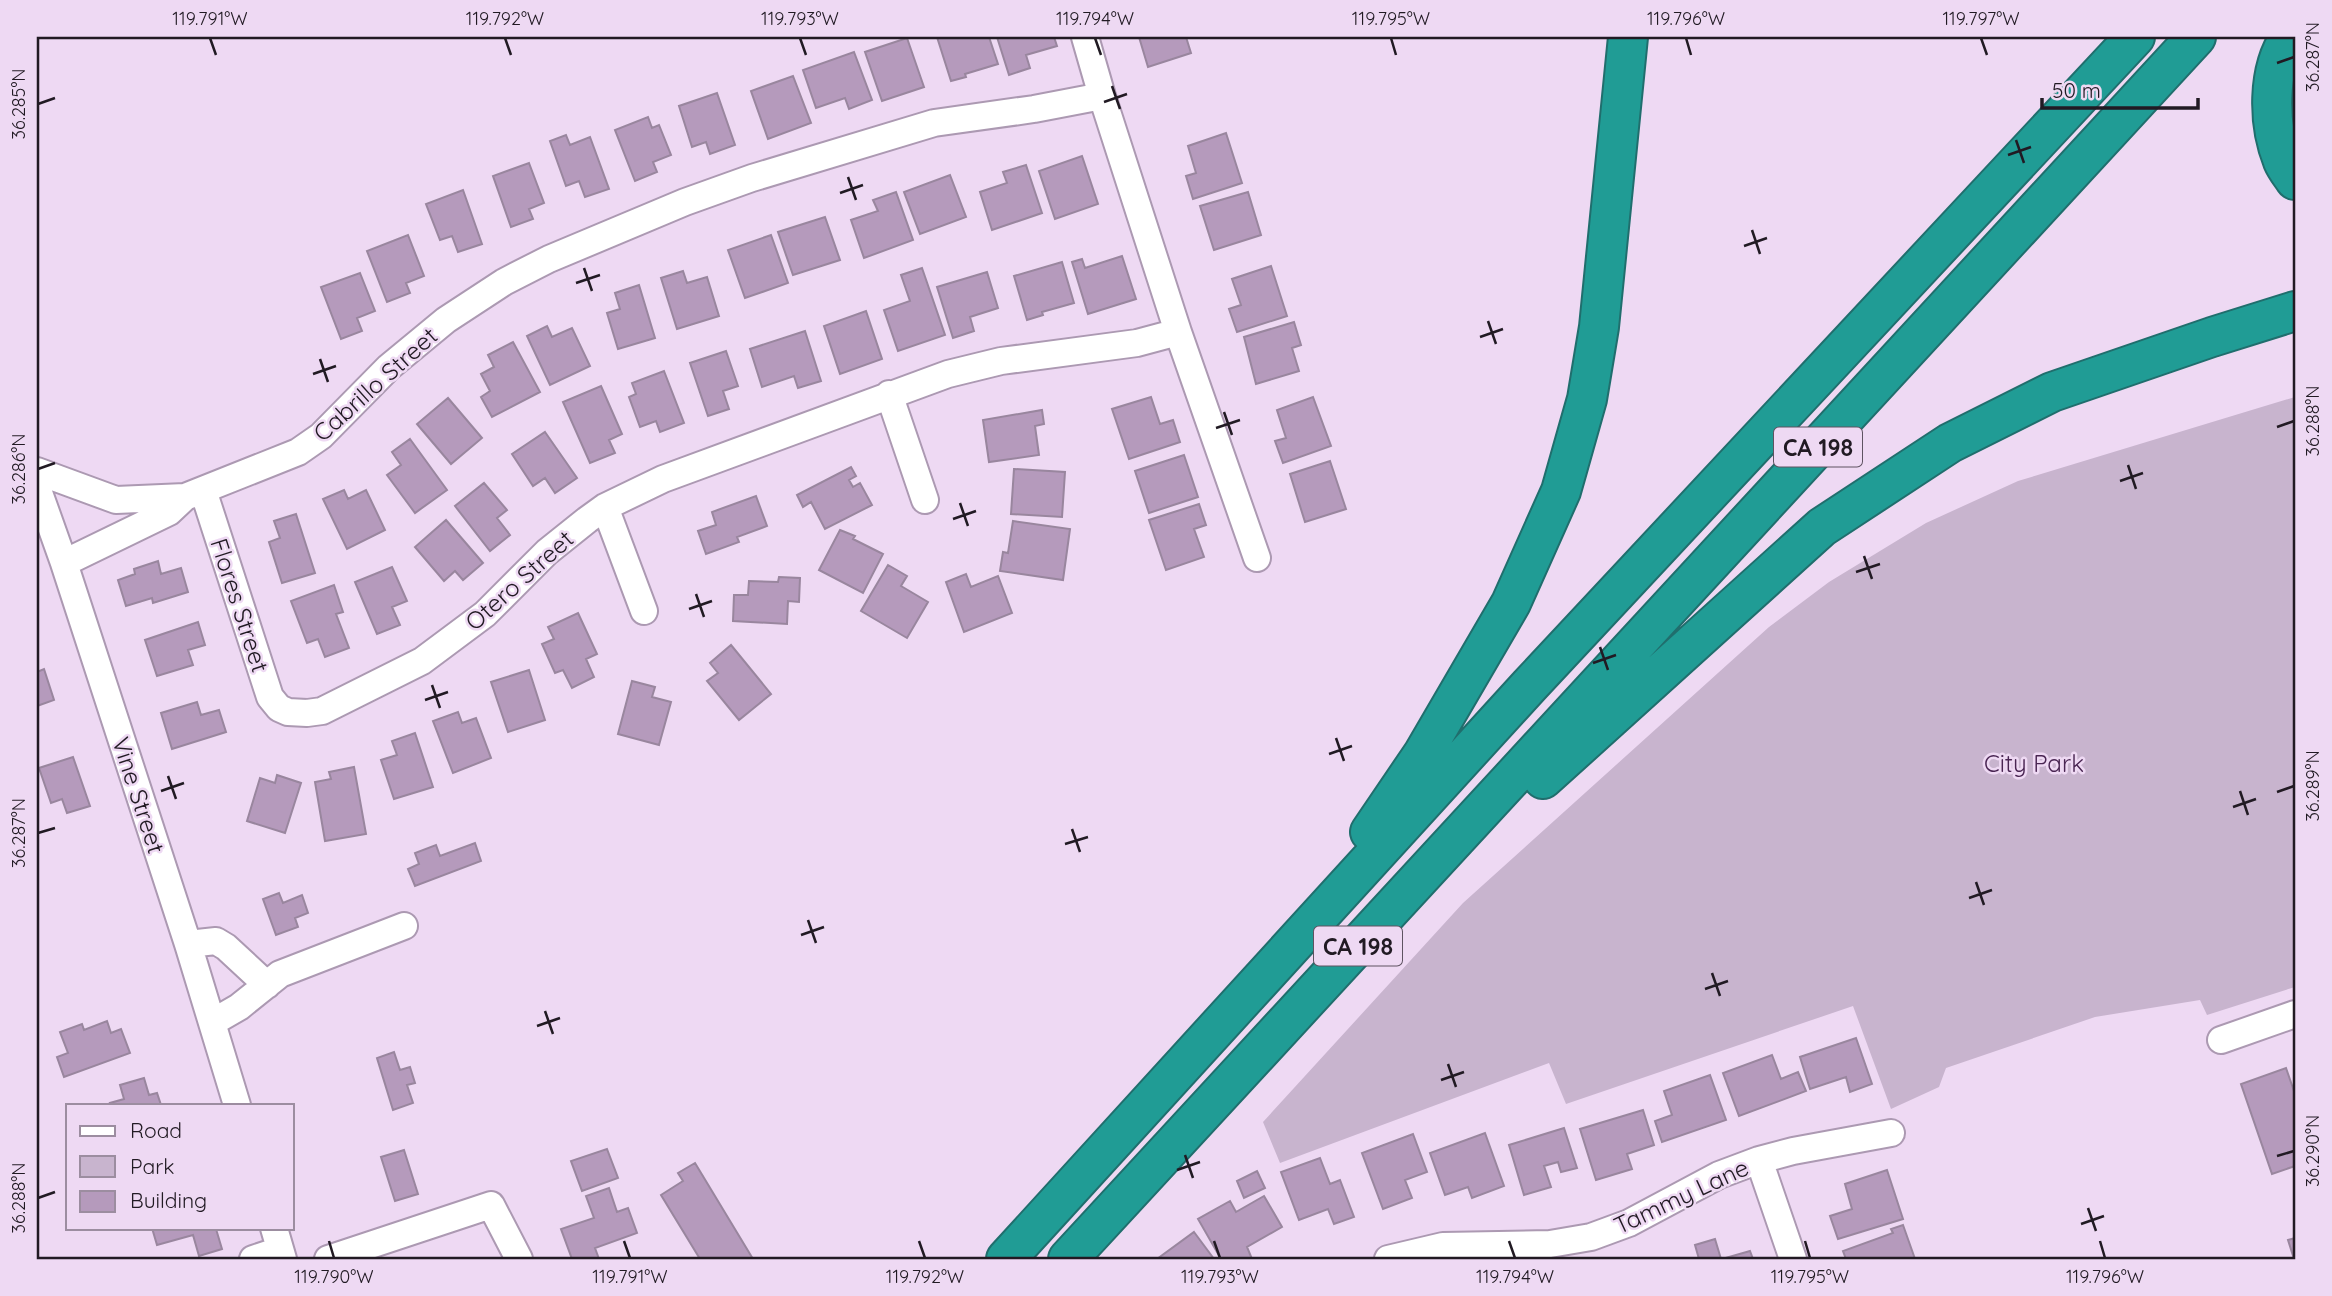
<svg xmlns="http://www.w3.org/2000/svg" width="2332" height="1296" font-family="Quicksand,sans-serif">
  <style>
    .green { fill: #c8b4ce }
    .building { fill: #b59abc; stroke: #99869e; stroke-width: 2 }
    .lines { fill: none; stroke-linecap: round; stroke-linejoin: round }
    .minor-casing { stroke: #ac99b2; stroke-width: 30 }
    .highway-casing { stroke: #206e6d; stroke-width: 42 }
    .minor { stroke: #fff; stroke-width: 26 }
    .highway { stroke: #209c95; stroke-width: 38 }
    .ticks { fill: none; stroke: #211a23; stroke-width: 2.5 }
    .labels { text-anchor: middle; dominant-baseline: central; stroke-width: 5; stroke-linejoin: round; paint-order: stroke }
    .shield { fill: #eed9f3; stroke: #5e5361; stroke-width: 2 }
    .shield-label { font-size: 23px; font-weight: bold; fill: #211a23 }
    .street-label { font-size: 24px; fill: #211a23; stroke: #eed9f3 }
    .park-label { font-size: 24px; fill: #492552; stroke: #eed9f3 }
    .neatline { fill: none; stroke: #211a23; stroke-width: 2.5 }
    .ticks-label { font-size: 18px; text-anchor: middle; fill: #211a23 }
  </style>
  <rect width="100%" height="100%" fill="#eed9f3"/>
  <path class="green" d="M2295 397V987L2207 1015 2200 1000 2095 1017 1946 1068 1939 1087 1891 1109 1853 1006 1566 1104 1549 1063 1280 1163 1263 1122 1463 903 1769 627 1829 582 1926 523 2018 481Z"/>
  <path class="building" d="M937 37H989L998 64 965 74 966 77 951 81Z
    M997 37H1054L1057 46 1026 55 1030 68 1009 75Z
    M1139 37H1186L1191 53 1148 67Z
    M907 38 924 87 882 101 865 52Z
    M854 52 872 100 849 109 845 98 816 108 803 70Z
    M793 76 811 123 768 139 751 91Z
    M717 93 735 145 710 154 706 142 692 147 679 106Z
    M648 117 652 128 659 125 671 155 653 162 657 172 635 181 615 130Z
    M1226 133 1242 183 1193 199 1186 176 1196 173 1188 146Z
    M566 135 570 145 590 137 609 189 585 197 579 181 566 186 550 141Z
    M1082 156 1098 204 1055 219 1039 171Z
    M529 163 544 203 529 209 533 219 511 227 493 176Z
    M1026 165 1042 213 992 230 980 192 1007 183 1003 172Z
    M950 175 966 217 920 234 904 192Z
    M463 190 482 244 458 252 452 236 440 240 426 204Z
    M896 192 913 240 864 258 851 220 878 211 873 200Z
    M1248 192 1261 235 1214 250 1200 206Z
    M825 217 840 260 793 275 778 232Z
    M408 235 424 276 406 283 410 293 387 302 367 251Z
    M771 235 788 283 745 298 728 250Z
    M1122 256 1136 299 1088 314 1072 262 1082 259 1085 268Z
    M1062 262 1074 303 1042 312 1043 315 1027 320 1014 276Z
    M1271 266 1287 316 1237 332 1229 309 1241 305 1232 279Z
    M922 268 945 335 898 351 884 310 910 301 901 275Z
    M683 271 687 283 707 277 719 316 677 329 661 278Z
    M987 272 998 308 970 317 974 331 953 338 937 287Z
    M360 273 375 311 357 318 362 331 341 339 321 287Z
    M639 285 655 338 618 349 607 313 620 309 615 293Z
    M866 311 882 359 840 374 824 326Z
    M1294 322 1301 345 1292 348 1299 371 1256 384 1244 337Z
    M547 326 552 337 572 328 590 366 550 385 527 336Z
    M805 331 821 381 798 388 794 376 762 387 750 349Z
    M513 342 540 392 492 417 481 397 490 391 481 374 494 367 488 355Z
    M726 351 738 386 723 391 729 409 708 416 690 363Z
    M664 371 684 423 660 432 656 421 640 427 629 397 636 394 632 383Z
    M601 386 622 434 609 440 615 453 590 463 563 402Z
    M1151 397 1160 424 1173 420 1180 442 1129 459 1112 409Z
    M1313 397 1331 446 1283 463 1275 441 1286 438 1277 410Z
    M448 398 482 438 451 464 417 424Z
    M1042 410 1044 424 1035 426 1039 455 989 462 983 420Z
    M545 432 577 478 555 493 545 478 533 486 512 454Z
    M410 439 447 490 415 513 387 475 401 465 392 452Z
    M1184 455 1198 497 1149 513 1135 471Z
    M1330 461 1346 509 1305 522 1290 474Z
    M851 467 856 476 849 480 853 487 860 483 872 505 825 529 811 502 803 507 797 495Z
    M1014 469 1065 472 1062 517 1011 514Z
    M484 483 507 510 497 518 510 535 490 551 455 506Z
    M344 490 348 499 366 490 385 530 347 549 323 499Z
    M756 496 767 526 737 537 739 542 706 554 698 531 716 525 712 512Z
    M1199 504 1206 525 1194 529 1204 557 1166 570 1149 520Z
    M296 514 315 573 282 583 269 542 280 538 274 521Z
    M446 520 483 563 463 580 455 571 444 581 415 547Z
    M1013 521 1070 529 1063 580 1000 571 1003 552 1008 553Z
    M840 530 855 536 853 539 883 554 863 593 819 570Z
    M158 561 161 574 181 568 188 592 153 603 152 598 126 606 118 580 135 574 134 569Z
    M888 565 907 576 901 586 928 602 907 638 861 611Z
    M392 567 407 601 392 607 400 625 377 634 355 582Z
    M966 574 971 587 998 576 1012 613 964 632 946 582Z
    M779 577 800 578 799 602 788 601 787 624 733 621 734 595H748L749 581 778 582Z
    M334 585 343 612 336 614 349 648 325 657 318 639 307 643 291 601Z
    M578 613 597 654 586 659 594 677 572 688 563 670 555 673 542 644 554 639 548 627Z
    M198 622 205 645 188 650 193 665 157 676 145 640Z
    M731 645 771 694 739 720 707 681 718 673 710 663Z
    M44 669 54 700 37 706V672Z
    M529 670 545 720 508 732 491 682Z
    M632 681 655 687 652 697 671 702 659 745 618 734Z
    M197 702 201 715 219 710 226 732 172 749 161 713Z
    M458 712 462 723 476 718 491 758 453 773 433 721Z
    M415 733 433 787 394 799 381 760 397 755 392 741Z
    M73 757 90 806 67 813 62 799 51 803 39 768Z
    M354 767 366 834 325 841 315 782 331 779 329 772Z
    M277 775 301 783 285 833 247 821 260 778 275 783Z
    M475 843 481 861 415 886 408 869 419 864 415 853 436 845 440 856Z
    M279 893 283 903 302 895 308 913 295 918 298 927 276 935 263 899Z
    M107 1021 111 1033 121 1029 130 1053 64 1077 57 1057 68 1053 60 1032 82 1024 84 1030Z
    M1856 1038 1872 1084 1850 1092 1846 1077 1810 1089 1800 1057Z
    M394 1052 400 1070 410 1067 415 1083 407 1085 413 1103 393 1110 377 1058Z
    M1772 1055 1781 1079 1798 1072 1806 1091 1739 1116 1723 1073Z
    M2286 1068 2295 1094V1166L2272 1174 2241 1084Z
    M1710 1075 1726 1120 1662 1142 1655 1121 1672 1115 1664 1091Z
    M144 1078 149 1095 157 1093 161 1105H111L110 1103 124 1099 120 1085Z
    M1643 1110 1654 1145 1627 1154 1632 1169 1596 1180 1580 1129Z
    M1564 1128 1577 1168 1561 1172 1558 1162 1544 1166 1551 1187 1524 1195 1509 1145Z
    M1485 1133 1504 1186 1472 1198 1468 1187 1445 1195 1430 1153Z
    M1413 1134 1427 1172 1405 1180 1412 1198 1383 1209 1362 1153Z
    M607 1149 618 1178 582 1191 571 1161Z
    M404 1150 418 1194 395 1201 381 1157Z
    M1320 1158 1330 1184 1340 1180 1354 1217 1334 1224 1328 1209 1299 1220 1281 1172Z
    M695 1163 753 1259H700L661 1195 683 1181 678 1173Z
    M1887 1170 1903 1219 1838 1239 1830 1216 1852 1209 1845 1184Z
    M1257 1171 1265 1188 1244 1198 1237 1181Z
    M609 1188 617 1212 628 1208 637 1233 595 1248 599 1259H572L561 1229 594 1218 586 1196Z
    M1264 1196 1282 1227 1247 1247 1252 1259H1221L1198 1219 1230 1201 1236 1212Z
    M1903 1225 1915 1259H1846L1843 1251 1893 1233 1891 1229Z
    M152 1228H219L216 1229 222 1249 199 1256 193 1235 157 1245Z
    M1194 1232 1214 1259H1157Z
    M2295 1238V1259H2294L2288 1240Z
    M1715 1239 1721 1259H1699L1695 1245Z
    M1750 1251 1753 1259H1722Z"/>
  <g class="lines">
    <g class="minor-casing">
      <path id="minor" d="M1085 37 1102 96 1178 332
        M889 394 925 500
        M37 471 116 500 185 497 298 452 321 436 389 367 446 320 504 282 549 259 685 202 752 178 934 123 1034 109 1102 96
        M37 487 64 563 188 944 237 1105
        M203 490 270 697 279 708 288 712 307 713 322 711 422 661 485 614 547 552 587 520 605 507 663 479 948 374 1001 361 1137 343 1178 332 1257 558
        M605 507 644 611
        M64 563 169 512 185 497
        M188 944 216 941 226 947 267 985
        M213 1022 239 1007 280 974 404 926
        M2221 1040 2295 1014
        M1759 1160 1793 1259
        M274 1228 283 1259
        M253 1259 280 1250
        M328 1259 491 1205 519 1259
        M1388 1259 1443 1246 1550 1244 1591 1237 1629 1223 1719 1175 1759 1160 1793 1151 1891 1133"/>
    </g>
    <g class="highway-casing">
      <path id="highway" d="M2290 37C2267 70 2268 124 2283 161 2286 168 2291 174 2295 180
        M1543 779 1822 527 1950 443 2052 392 2212 337 2295 311
        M1370 832 1423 754 1511 603 1561 491 1587 399 1599 327 1628 37
        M1006 1259 1529 686 2135 37
        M1068 1259 2196 37"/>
    </g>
    <use href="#minor" class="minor"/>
    <use href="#highway" class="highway"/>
  </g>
  <path class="ticks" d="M210 38 216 55M505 38 511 55M800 38 806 55M1095 38 1101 55M1391 38 1396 55M1686 38 1691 55M1981 38 1987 55M2277 63 2294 57M1112 86 1120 109M1104 102 1127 94M38 104 55 98M2016 140 2024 163M2008 155 2031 147M848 177 856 200M840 193 863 185M1752 230 1760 254M1744 246 1767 238M584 268 592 291M576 283 600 275M1488 321 1496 344M1480 337 1503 329M320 359 328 382M313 374 336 366M1224 412 1232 435M2277 427 2294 421M1216 428 1240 420M2128 465 2136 489M38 469 55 463M2120 481 2143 473M960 503 968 526M953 519 976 511M1864 556 1872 579M1856 572 1880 564M696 594 704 617M689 609 712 601M1600 647 1608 670M1593 663 1616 655M432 685 440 708M425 700 448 692M1336 738 1344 761M1329 754 1352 746M168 776 176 799M161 791 184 783M2240 791 2248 815M2277 792 2294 786M2233 807 2256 799M1072 829 1080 852M38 833 55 828M1065 844 1088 837M1976 882 1984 905M1969 898 1992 890M808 920 816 943M801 935 824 927M1712 973 1720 996M1705 989 1728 981M545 1011 553 1034M537 1026 560 1018M1448 1064 1456 1087M1441 1080 1464 1072M1185 1155 1193 1178M2277 1156 2294 1151M1177 1170 1200 1162M38 1198 55 1192M2088 1208 2096 1231M2081 1224 2104 1216M329 1241 334 1258M624 1241 630 1258M919 1241 925 1258M1214 1241 1220 1258M1509 1241 1515 1258M1805 1241 1810 1258M2100 1241 2105 1258"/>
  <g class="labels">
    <g class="shield">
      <rect x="1774" y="427.5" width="88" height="39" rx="5"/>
      <rect x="1314" y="926.5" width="88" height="39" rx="5"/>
    </g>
    <g class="shield-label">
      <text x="1818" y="447">CA 198</text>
      <text x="1358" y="946">CA 198</text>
    </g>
    <g class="street-label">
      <text transform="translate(375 384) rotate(-42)">Cabrillo Street</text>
      <text transform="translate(519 580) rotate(-42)">Otero Street</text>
      <text transform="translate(240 605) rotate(72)">Flores Street</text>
      <text transform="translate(139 795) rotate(72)">Vine Street</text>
      <text transform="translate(1681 1196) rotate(-25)">Tammy Lane</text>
    </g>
    <g class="park-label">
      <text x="2034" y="763">City Park</text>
    </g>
  </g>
  <rect width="2332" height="1296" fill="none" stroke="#eed9f3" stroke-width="77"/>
  <rect x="66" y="1104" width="228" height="126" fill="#eed9f3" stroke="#9c8da0" stroke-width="2"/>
  <rect x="80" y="1126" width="35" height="10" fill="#ffffff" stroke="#9c8da0" stroke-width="2"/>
  <text x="130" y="1138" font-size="21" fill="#211a23">Road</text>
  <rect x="80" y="1156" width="35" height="21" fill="#c8b4ce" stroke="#9c8da0" stroke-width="2"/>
  <text x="130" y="1174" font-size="21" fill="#211a23">Park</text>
  <rect x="80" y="1191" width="35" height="21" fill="#b59abc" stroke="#9c8da0" stroke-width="2"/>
  <text x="130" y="1208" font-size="21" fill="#211a23">Building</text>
  <path d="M2042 98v10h156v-10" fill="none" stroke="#211a23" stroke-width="3.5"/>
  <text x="2052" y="98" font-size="21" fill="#211a23" stroke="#eed9f3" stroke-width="5" paint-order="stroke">50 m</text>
  <rect x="38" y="38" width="2256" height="1220" class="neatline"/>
  <g class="ticks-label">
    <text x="210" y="25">119.791°W</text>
    <text x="505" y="25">119.792°W</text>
    <text x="800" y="25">119.793°W</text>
    <text x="1095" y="25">119.794°W</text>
    <text x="1391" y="25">119.795°W</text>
    <text x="1686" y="25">119.796°W</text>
    <text x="1981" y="25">119.797°W</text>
    <text transform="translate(2313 57) rotate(-90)" y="6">36.287°N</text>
    <text transform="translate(19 104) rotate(-90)" y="6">36.285°N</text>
    <text transform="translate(2313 421) rotate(-90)" y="6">36.288°N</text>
    <text transform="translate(19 469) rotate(-90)" y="6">36.286°N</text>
    <text transform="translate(2313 786) rotate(-90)" y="6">36.289°N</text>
    <text transform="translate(19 833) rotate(-90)" y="6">36.287°N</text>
    <text transform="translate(2313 1151) rotate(-90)" y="6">36.290°N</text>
    <text transform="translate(19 1198) rotate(-90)" y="6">36.288°N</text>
    <text x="334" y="1283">119.790°W</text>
    <text x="630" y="1283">119.791°W</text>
    <text x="925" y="1283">119.792°W</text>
    <text x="1220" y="1283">119.793°W</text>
    <text x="1515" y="1283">119.794°W</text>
    <text x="1810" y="1283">119.795°W</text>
    <text x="2105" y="1283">119.796°W</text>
  </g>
</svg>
